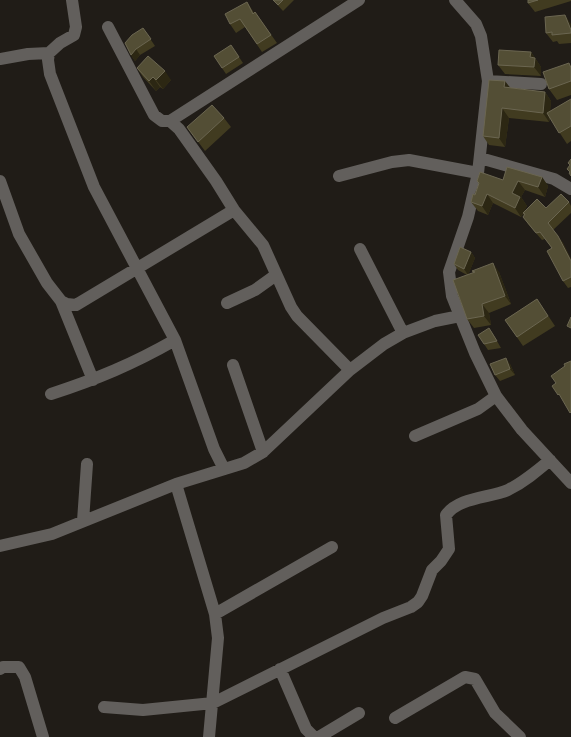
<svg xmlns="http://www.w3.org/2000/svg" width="571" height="737" font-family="Karla,sans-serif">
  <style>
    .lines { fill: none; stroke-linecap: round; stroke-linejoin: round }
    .minor { stroke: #625f5c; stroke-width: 12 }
    .wall { fill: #413b20 }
    .shaded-wall { fill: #2c2713 }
    .building { fill: #534e35; stroke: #6b6651 }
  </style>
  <rect width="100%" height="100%" fill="#201c17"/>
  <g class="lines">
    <path class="minor" d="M72 0 76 27 74 35 60 43 49 53 48 60 50 74 94 187 175 340 214 449 224 469
      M455 0 476 24 481 36 488 81 478 173 468 217 449 272 452 296 475 353 496 396 522 430 571 483
      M108 27 154 115 162 121H170L359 0
      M0 59 28 54 49 53
      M488 81 541 84
      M170 121 179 129 216 181 234 210 263 245 291 307 297 316 350 370
      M480 158 554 179 571 189
      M339 176 392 162 409 160 478 173
      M0 181 19 234 47 283 61 301 67 304 76 305 234 210
      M360 249 403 333
      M61 301 93 380
      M227 303 255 290 276 275
      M233 365 263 452
      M51 394C97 379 133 364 175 340
      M415 436 478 409 496 396
      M176 484 215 614 218 638 209 737
      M83 521 87 464
      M0 546 52 534 176 484 244 463 263 452 350 370 384 344 403 333 435 321 460 316
      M215 614 332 547
      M0 669 3 667H19L25 677 43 737
      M280 669 306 729 314 737
      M104 707 143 710 213 703 383 618 411 607 418 602 422 596 432 570 441 561 449 549 446 515C459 497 489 498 508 490 524 482 537 471 550 460
      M395 718 465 677 475 679 495 713 520 737
      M319 737 359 713"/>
  </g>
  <path class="wall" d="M273 0H294L283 11Z
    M528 0H571V1L535 12 528 3Z
    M247 2 254 13 255 12 277 43 262 52 245 27 236 33 230 24Z
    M571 24V43L559 44 557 41 553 42 546 33Z
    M143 28 155 46 140 55 135 61 131 55Z
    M231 45 243 63 226 74 214 56Z
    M531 52 541 67V76L505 74 498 65Z
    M571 65V95L557 100 549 89Z
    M137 68 171 80 163 89 160 87 156 91 143 77Z
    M510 88 545 92 551 101 550 111 571 99V141L567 144 550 118 549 122 509 118 505 147 489 145 483 136Z
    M224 118 231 127 205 151 187 127Z
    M542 177 548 186 545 197 525 190 521 197 527 206 524 211 546 208 569 202 571 206V213L553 230 563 243 571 259V287L568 288 563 281 552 248 545 239 542 240 528 224 523 217 524 215 523 214 521 217 493 203 488 215 478 211 471 202 479 184 477 181 503 180Z
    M471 252 475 258 468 275 473 273 472 271 499 272 511 304 489 313 491 325 474 328 467 319V275L458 270 454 264Z
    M537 299 555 326 523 346 505 320Z
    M489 328 493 334 501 348 488 350 484 344Z
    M510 364 515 375 500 381 495 375Z"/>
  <path class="shaded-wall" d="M565 15 571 24V30Z
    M136 49 140 55 135 61 131 55Z
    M531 52 541 67V76L534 67 530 57Z
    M165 71 171 80 163 89 156 80Z
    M153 77 160 87 156 91 149 81Z
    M505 81 512 90 504 87Z
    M545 92 551 101 549 122 543 113Z
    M502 108 509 118 505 147 499 138Z
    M542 177 548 186 545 197 538 187Z
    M518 181 525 190 521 197 527 206 521 217 515 208 512 193Z
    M487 194 493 203 488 215 482 206Z
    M558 236 563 243 571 259V261Z
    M471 252 475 258 468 275 464 269Z
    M493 263 499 272 511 304 505 296Z
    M482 304 489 313 491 325 484 316Z
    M506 358 510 364 515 375 510 369Z"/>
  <path class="building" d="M273 0H283L278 5Z
    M528 0H538L528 3Z
    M247 2 253 14 255 12 271 35 257 44 240 19 230 24 225 14Z
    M565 15 571 30V33L552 35V32L546 33 545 17Z
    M143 28 151 39 136 49 131 55 125 43 132 35Z
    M231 45 239 57 222 68 214 56Z
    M499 50 531 52 530 57 535 58 534 67 498 65Z
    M148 56 165 71 156 80 153 77 149 81 137 68Z
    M569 63 571 68V81L549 89 543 72Z
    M489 80 505 81 504 87 545 92 543 113 502 108 499 138 483 136Z
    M571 99V126L559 133 547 113Z
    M212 105 224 118 198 142 187 127Z
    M571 159V176L569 173 570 172 567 169 570 165 568 163Z
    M507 167 542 177 538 187 518 181 512 193 520 197 515 208 487 194 482 206 471 202 473 194 475 195 479 183 477 181 480 172 503 180Z
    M561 194 569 202 548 223 558 236 571 261V277L563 281 547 251 552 248 540 232 536 233 523 217 525 214 523 213 537 199 546 208Z
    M460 247 471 252 464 269 454 264Z
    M493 263 505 296 482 304 484 316 467 319 453 280 475 272 472 271Z
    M537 299 548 316 517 337 505 320Z
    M571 317V328L567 326Z
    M489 328 497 341 484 344 478 335Z
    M506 358 510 369 495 375 490 364Z
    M571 361V412L570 413 559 394 558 395 552 386 556 383 551 376 565 366 564 364Z"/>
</svg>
